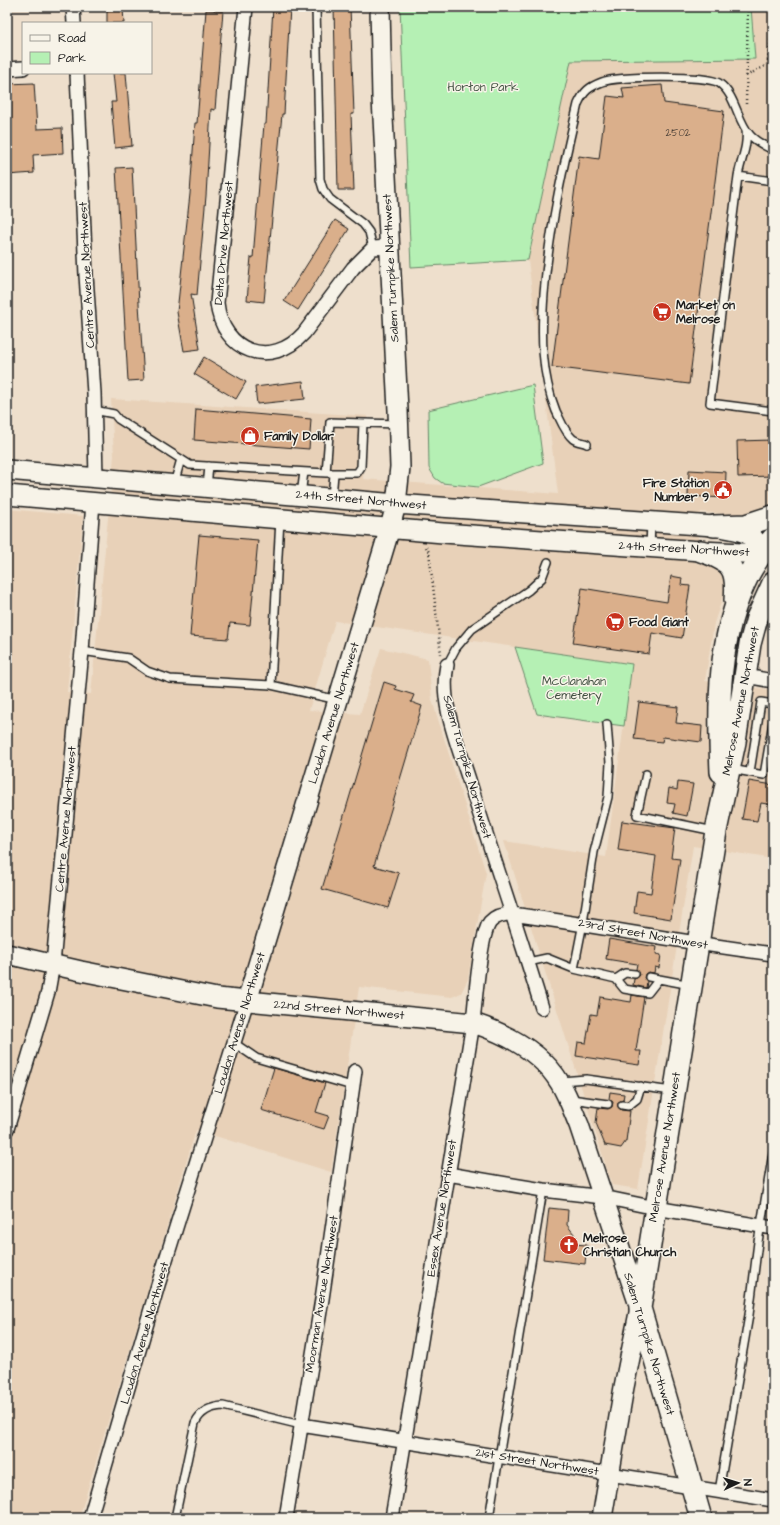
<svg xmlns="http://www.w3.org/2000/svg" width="780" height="1525" font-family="'Architects Daughter',sans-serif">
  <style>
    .built { fill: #e8d1b8 }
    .green { fill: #b5f0b4; stroke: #688668 }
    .building { fill: #daaf8b; stroke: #1c1c1c }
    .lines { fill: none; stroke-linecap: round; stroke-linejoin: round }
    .lane-casing { stroke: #1c1c1c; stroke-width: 10 }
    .street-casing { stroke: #1c1c1c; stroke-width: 16 }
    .secondary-casing { stroke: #1c1c1c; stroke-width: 22 }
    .primary-casing { stroke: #1c1c1c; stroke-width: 24 }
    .path { stroke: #1c1c1c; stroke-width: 2.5; stroke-dasharray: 1 3; stroke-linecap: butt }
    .lane { stroke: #f7f3e8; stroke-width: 7 }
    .street { stroke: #f7f3e8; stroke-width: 13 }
    .secondary { stroke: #f7f3e8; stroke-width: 19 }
    .primary { stroke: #f7f3e8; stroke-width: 21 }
    .labels { text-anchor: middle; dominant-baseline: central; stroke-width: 3; stroke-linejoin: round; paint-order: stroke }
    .number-label { font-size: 10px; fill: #4c4138 }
    .park-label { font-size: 12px; fill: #425142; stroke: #f7f3e8 }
    .street-label { font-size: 12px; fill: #1c1c1c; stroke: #f7f3e8 }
    .poi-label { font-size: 12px; font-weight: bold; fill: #1c1c1c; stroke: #f7f3e8; text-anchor: start }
  </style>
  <rect width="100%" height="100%" fill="#eedfcc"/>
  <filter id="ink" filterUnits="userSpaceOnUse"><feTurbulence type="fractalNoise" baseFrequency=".025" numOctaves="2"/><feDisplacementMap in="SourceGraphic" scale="8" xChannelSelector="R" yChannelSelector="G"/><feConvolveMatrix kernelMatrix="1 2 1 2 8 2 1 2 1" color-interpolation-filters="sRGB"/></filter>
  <g filter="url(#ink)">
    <path class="built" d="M751 7H773V501L766 506 747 513 725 514 701 512 696 563 711 565 721 574 726 588 714 623 705 681 773 690V859L693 846 638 1189 612 1185 504 841 606 857 632 664 335 621 309 710 360 714 381 648 428 659 432 700 486 873 468 979 461 993 452 997 359 987 331 1172 196 1130 79 1518H7V509L83 516 67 692 91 694 114 456 111 399 368 416 363 479 558 494 528 260 571 61 755 59Z"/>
    <path class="green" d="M400 7H751L755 59 571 61 528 260 411 267Z
      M533 385 543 463 478 487 442 483 435 478 429 468 428 410Z
      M515 647 632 664 624 726 537 714Z"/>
    <path class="building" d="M273 7H290L284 114H282L264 302 247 300 251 257 253 258 264 124H266Z
      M334 7H350L354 114H351L354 190H338Z
      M123 9 124 23H107V10Z
      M206 10 223 11 215 110 211 109 206 196 197 295 191 294 200 349 184 351 177 312 190 194 195 123H197Z
      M113 73H126L132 146 115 148 111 102H116Z
      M34 83 37 129 62 128 63 153 33 155 34 173 7 175V84Z
      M662 85 664 103 724 111 689 384 552 367 579 156 599 159 607 96 624 98 622 88Z
      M132 167 139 304 144 380 128 381 116 168Z
      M335 220 349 229 298 310 284 301Z
      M204 357 246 382 236 399 194 374Z
      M303 381 305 399 257 404 255 387Z
      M196 409 311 419 309 449 194 440Z
      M773 440V476L738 477 737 441Z
      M689 470 726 472 725 498 688 496Z
      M199 535 258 540 250 625 230 623 228 639 190 636Z
      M671 576 682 578 681 585 690 586 682 638 652 633 649 654 573 643 582 588 667 602Z
      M384 682 396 686 395 689 414 695 411 702 422 706 374 866 399 873 388 908 322 889Z
      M639 702 678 707 676 723 702 726 701 742 663 737 662 742 634 739Z
      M749 781 773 785V805L761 803 757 821 742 819Z
      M678 782 693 784 687 816 673 813 675 804 667 803 669 788 677 790Z
      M622 821 675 828 671 858 680 859 671 919 634 913 637 891 651 893 656 856 618 850Z
      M609 939 657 947 656 954 661 955 659 968 655 967 654 973 648 972 645 974 644 978 647 981 646 988 633 985 634 979 637 978 640 975 639 972 636 969 637 964 606 959Z
      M632 995 644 997 636 1051H641L639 1065 576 1056 578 1042 586 1043 591 1014 597 1015 600 997 631 1002Z
      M274 1068 325 1083 316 1112 329 1116 324 1129 261 1110Z
      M610 1092 624 1094 623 1100 618 1102V1107L621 1110 630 1111 626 1141 621 1148 605 1145 596 1123 598 1108 608 1109 612 1107 613 1102 609 1099Z
      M549 1208 568 1210 567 1225 574 1234 573 1244 587 1245 585 1264 543 1259Z"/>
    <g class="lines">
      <g class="lane-casing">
        <path id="lane" d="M316 7 320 179 323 189 330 199 363 224 369 232 373 248
          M738 176C741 159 748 147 746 130
          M773 181 738 176 710 403 773 411
          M94 410 114 414 118 419 190 465 326 473
          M363 423 361 467 357 473H326L330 422 399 424
          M587 444C583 442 577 442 573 439 564 431 561 421 556 411 541 374 541 334 544 294 549 230 563 167 578 104 584 91 589 87 602 82 617 76 706 75 719 83 736 95 737 121 750 135 756 142 765 146 773 150
          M174 484 181 459
          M207 487 209 466
          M301 495 304 472
          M332 497 334 474
          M280 519 271 685 338 700
          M650 548 651 522
          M82 651 128 658 147 671 170 679 271 685
          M447 665 456 648 472 629 529 590 542 578 548 562
          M731 769 764 775 773 722
          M750 772 761 702 773 704
          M646 774 637 815 714 831
          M528 962 547 958 574 969 616 979 624 989 648 993 659 979 691 985
          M574 969 583 923 594 852 608 797 610 763 607 724
          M649 977 659 979
          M616 979 625 973 635 974
          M234 1043 256 1058 352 1086
          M561 1081 586 1079 672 1091
          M571 1099 608 1104
          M622 1105 628 1106 637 1099 641 1086
          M719 1491 749 1315 758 1242 773 1153
          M175 1518 195 1423C201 1411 210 1407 223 1406L301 1425
          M489 1518 543 1190"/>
      </g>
      <g class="street-casing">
        <path id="street" d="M73 7 74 23
          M246 7 217 303C222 352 271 370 304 333L353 268 373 248 389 247
          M7 69 23 68
          M77 73 86 275 94 393 96 478
          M447 665C439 703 459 747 470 783 493 858 519 932 542 1008
          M746 676 773 681
          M7 1129 48 992 53 964 82 651 93 502
          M448 1174 543 1190 603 1197 656 1208 773 1228
          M301 1425 773 1500
          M90 1518 158 1285 247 1001
          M286 1518 322 1299 355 1071
          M392 1518 473 1023C475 1003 480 935 490 922 496 915 504 914 512 914 599 926 686 943 773 954"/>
      </g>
      <g class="secondary-casing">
        <path id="secondary" d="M7 470 396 504 714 526C736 530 753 529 763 552L742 553 701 551 443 533 7 495
          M7 954 81 971 217 998 473 1023C507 1034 541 1051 560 1083 568 1096 573 1111 579 1125L640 1308 624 1387 602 1518
          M247 1001 390 528 396 504 400 467 398 410 382 98 380 7"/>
      </g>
      <g class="primary-casing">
        <path id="primary" d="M714 526 746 525 773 516
          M701 551C731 561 738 567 735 600
          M721 772C718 703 717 637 749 574 756 561 765 549 773 538
          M701 1518 640 1308 716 831 735 742 750 644 757 618 773 583"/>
      </g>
      <path class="path" d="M746 76 767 65 773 26
        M746 104 748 7
        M426 547 429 552 441 654"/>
      <use href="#lane" class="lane"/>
      <use href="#street" class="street"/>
      <use href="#secondary" class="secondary"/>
      <use href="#primary" class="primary"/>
    </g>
  </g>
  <defs>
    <g id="supermarket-disc" transform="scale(1)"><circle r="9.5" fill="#c8321e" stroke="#f7f3e8"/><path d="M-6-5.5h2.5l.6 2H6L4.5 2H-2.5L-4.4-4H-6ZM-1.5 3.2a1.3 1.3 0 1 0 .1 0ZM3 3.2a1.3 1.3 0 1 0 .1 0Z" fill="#fff"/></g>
    <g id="shop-disc" transform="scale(1)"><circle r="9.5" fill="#c8321e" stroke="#f7f3e8"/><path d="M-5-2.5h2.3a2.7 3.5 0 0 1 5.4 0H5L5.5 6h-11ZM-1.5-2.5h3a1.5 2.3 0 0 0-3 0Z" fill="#fff"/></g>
    <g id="civic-disc" transform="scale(1)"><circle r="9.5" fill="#c8321e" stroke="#f7f3e8"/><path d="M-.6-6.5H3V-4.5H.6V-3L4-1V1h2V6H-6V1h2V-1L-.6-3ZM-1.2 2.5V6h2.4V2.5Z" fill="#fff"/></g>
    <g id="church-disc" transform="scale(1)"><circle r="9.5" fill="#c8321e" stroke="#f7f3e8"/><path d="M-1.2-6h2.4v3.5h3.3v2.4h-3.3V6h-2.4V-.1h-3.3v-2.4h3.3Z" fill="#fff"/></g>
  </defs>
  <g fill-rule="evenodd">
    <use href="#supermarket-disc" x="662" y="312"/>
    <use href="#shop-disc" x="250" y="436"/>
    <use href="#civic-disc" x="723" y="490"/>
    <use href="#supermarket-disc" x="615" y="622"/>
    <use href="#church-disc" x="569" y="1245"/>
  </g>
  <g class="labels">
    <g class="number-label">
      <text x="678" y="133">2502</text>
    </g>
    <g class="park-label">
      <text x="483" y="87">Horton Park</text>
      <text x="574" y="681">McClanahan<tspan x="574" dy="14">Cemetery</tspan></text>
    </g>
    <g class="street-label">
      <text transform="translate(224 243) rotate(-85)">Delta Drive Northwest</text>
      <text transform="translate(391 268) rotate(-93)">Salem Turnpike Northwest</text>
      <text transform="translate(87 275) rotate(-93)">Centre Avenue Northwest</text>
      <text transform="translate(361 500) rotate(5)">24th Street Northwest</text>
      <text transform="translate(684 549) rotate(3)">24th Street Northwest</text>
      <text transform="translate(741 701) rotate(-79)">Melrose Avenue Northwest</text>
      <text transform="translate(334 713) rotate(-73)">Loudon Avenue Northwest</text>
      <text transform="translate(467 767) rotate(74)">Salem Turnpike Northwest</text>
      <text transform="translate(66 819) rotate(-85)">Centre Avenue Northwest</text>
      <text transform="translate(643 934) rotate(10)">23rd Street Northwest</text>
      <text transform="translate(339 1010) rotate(5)">22nd Street Northwest</text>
      <text transform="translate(240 1023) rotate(-73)">Loudon Avenue Northwest</text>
      <text transform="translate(665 1147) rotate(-81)">Melrose Avenue Northwest</text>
      <text transform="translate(442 1208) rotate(-81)">Essex Avenue Northwest</text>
      <text transform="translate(322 1294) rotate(-81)">Moorman Avenue Northwest</text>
      <text transform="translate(145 1333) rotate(-74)">Loudon Avenue Northwest</text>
      <text transform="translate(649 1344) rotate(73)">Salem Turnpike Northwest</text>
      <text transform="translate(537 1462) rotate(9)">21st Street Northwest</text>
    </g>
    <g class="poi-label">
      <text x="676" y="305">Market on<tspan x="676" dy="14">Melrose</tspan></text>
      <text x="264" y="436">Family Dollar</text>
      <text x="709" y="483" text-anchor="end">Fire Station<tspan x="709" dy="14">Number 9</tspan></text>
      <text x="629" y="622">Food Giant</text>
      <text x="583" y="1238">Melrose<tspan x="583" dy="14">Christian Church</tspan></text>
    </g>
  </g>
  <rect width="780" height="1525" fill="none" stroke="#f7f3e8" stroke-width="24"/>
  <rect x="12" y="12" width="756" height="1501" fill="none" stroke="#1c1c1c" stroke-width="1.5" filter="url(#ink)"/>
  <rect x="22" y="22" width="130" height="52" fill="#f7f3e8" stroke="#9f9d96"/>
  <rect x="30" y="35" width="20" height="6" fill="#f7f3e8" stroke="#9f9d96"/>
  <text x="58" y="42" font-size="12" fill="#1c1c1c">Road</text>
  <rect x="30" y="52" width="20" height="12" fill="#b5f0b4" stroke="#9f9d96"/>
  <text x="58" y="62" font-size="12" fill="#1c1c1c">Park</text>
  <g transform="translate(738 1483) rotate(86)" stroke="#f7f3e8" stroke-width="3" paint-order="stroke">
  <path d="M0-3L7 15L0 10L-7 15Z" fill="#1c1c1c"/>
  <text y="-6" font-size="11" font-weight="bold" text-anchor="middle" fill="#1c1c1c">N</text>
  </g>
</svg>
